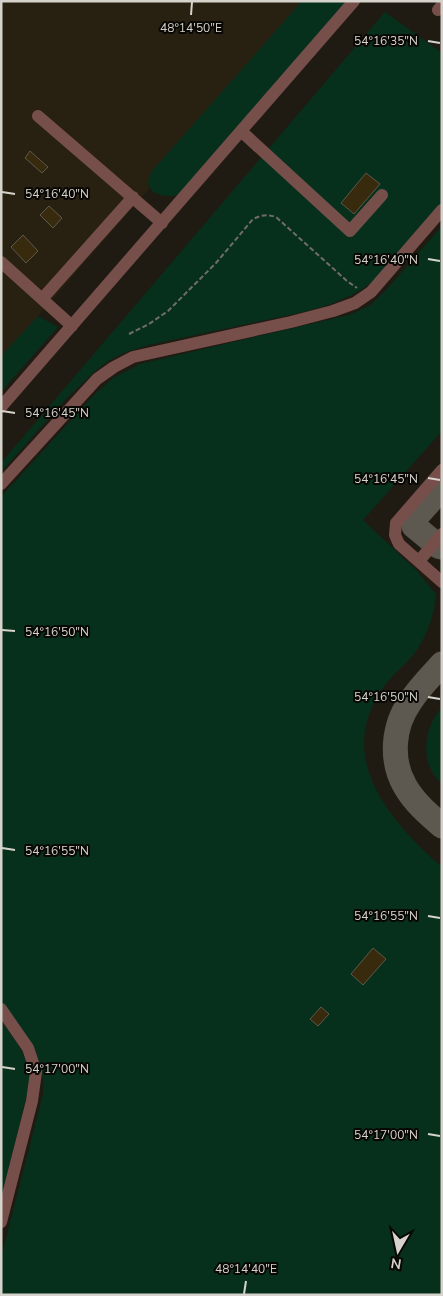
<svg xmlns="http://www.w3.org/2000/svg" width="443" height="1296" font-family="'Nunito Sans',sans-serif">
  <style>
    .built { fill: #282011 }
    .green { fill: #06301c }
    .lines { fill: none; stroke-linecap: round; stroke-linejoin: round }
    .taxiway { stroke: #5d5850; stroke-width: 25 }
    .building { fill: #372a0d; stroke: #5e584d }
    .path { stroke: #716d65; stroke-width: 2; stroke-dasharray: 5 2.5; stroke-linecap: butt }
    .minor { stroke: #764f4b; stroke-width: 12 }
    .ticks { fill: none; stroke: #d6d3cc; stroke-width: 2 }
    .ticks-label { font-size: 12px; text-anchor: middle; fill: #d6d3cc; stroke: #080704; stroke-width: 4; stroke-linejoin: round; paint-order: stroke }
  </style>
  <rect width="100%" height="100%" fill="#201b12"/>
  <path class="built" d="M1 1H313L38 316 1 356Z"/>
  <path class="green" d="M302 1H348L181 194C171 198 150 197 148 183 148 179 150 175 152 171Z
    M385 12 442 53V203L373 282 354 294 331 304 308 311 149 345 126 352 110 360 95 371 67 398 1 472V463Z
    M442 226V431L363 520 416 570 436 594C434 616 427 636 414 654 405 665 394 673 385 685 333 755 388 820 442 867V1295H1V1258L43 1094C46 1055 23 1031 1 1001V497L93 396 113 378 140 364 349 315 371 305 387 289Z
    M38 316 58 327 1 392V356Z
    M442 707V784C419 764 423 729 442 707Z
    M1 1021C18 1043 27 1055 30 1082L1 1201Z"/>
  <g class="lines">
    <path class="taxiway" d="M442 488 414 519V526L438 546 442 547
      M442 664C431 676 419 688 410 702 393 726 390 760 405 786 414 802 428 814 442 826"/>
  </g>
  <path class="building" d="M30 151 48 167 42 173 25 158Z
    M366 173 380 184 354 214 341 203Z
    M49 206 62 218 53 228 40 215Z
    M23 235 38 251 26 263 11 247Z
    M373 948 386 959 363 985 351 974Z
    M321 1007 329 1014 318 1026 310 1019Z"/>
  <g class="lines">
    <path class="path" d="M129 334 149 324 168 311 216 263 253 219C262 215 267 214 276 217L347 281 357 288"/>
    <path class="minor" d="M438 10 442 5
      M38 116 162 223
      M241 131 350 231 382 195
      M1 262 72 326
      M42 299 133 197
      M1 407 354 1
      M442 470 396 523 395 535 399 544 442 582
      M1 484 97 379 114 367 133 357 291 322 333 311 355 303 371 292 442 210
      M419 561 442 534
      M1 1009 28 1048 36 1072 32 1101 1 1222"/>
  </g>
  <path class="ticks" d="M191 15 192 2M428 41 440 43M2 192 15 194M428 259 440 261M2 411 15 413M428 478 440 480M2 630 15 631M428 697 440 699M2 848 15 850M428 916 440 918M2 1067 15 1069M428 1134 440 1136M244 1294 246 1281"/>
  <g class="ticks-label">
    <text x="191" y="32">48°14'50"E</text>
    <text x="386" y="45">54°16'35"N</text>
    <text x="57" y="198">54°16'40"N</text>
    <text x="386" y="264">54°16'40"N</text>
    <text x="57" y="417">54°16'45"N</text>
    <text x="386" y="483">54°16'45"N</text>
    <text x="57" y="636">54°16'50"N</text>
    <text x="386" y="701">54°16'50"N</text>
    <text x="57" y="855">54°16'55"N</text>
    <text x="386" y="920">54°16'55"N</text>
    <text x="57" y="1073">54°17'00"N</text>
    <text x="386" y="1139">54°17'00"N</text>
    <text x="246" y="1273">48°14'40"E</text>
  </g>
  <rect width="443" height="1296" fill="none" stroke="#d6d3cc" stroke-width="5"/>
  <g transform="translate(398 1251) rotate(189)" stroke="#080704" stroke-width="4" paint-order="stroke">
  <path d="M0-4L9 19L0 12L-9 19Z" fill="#d6d3cc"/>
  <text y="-8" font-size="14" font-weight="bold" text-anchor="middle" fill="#d6d3cc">N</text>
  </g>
</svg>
